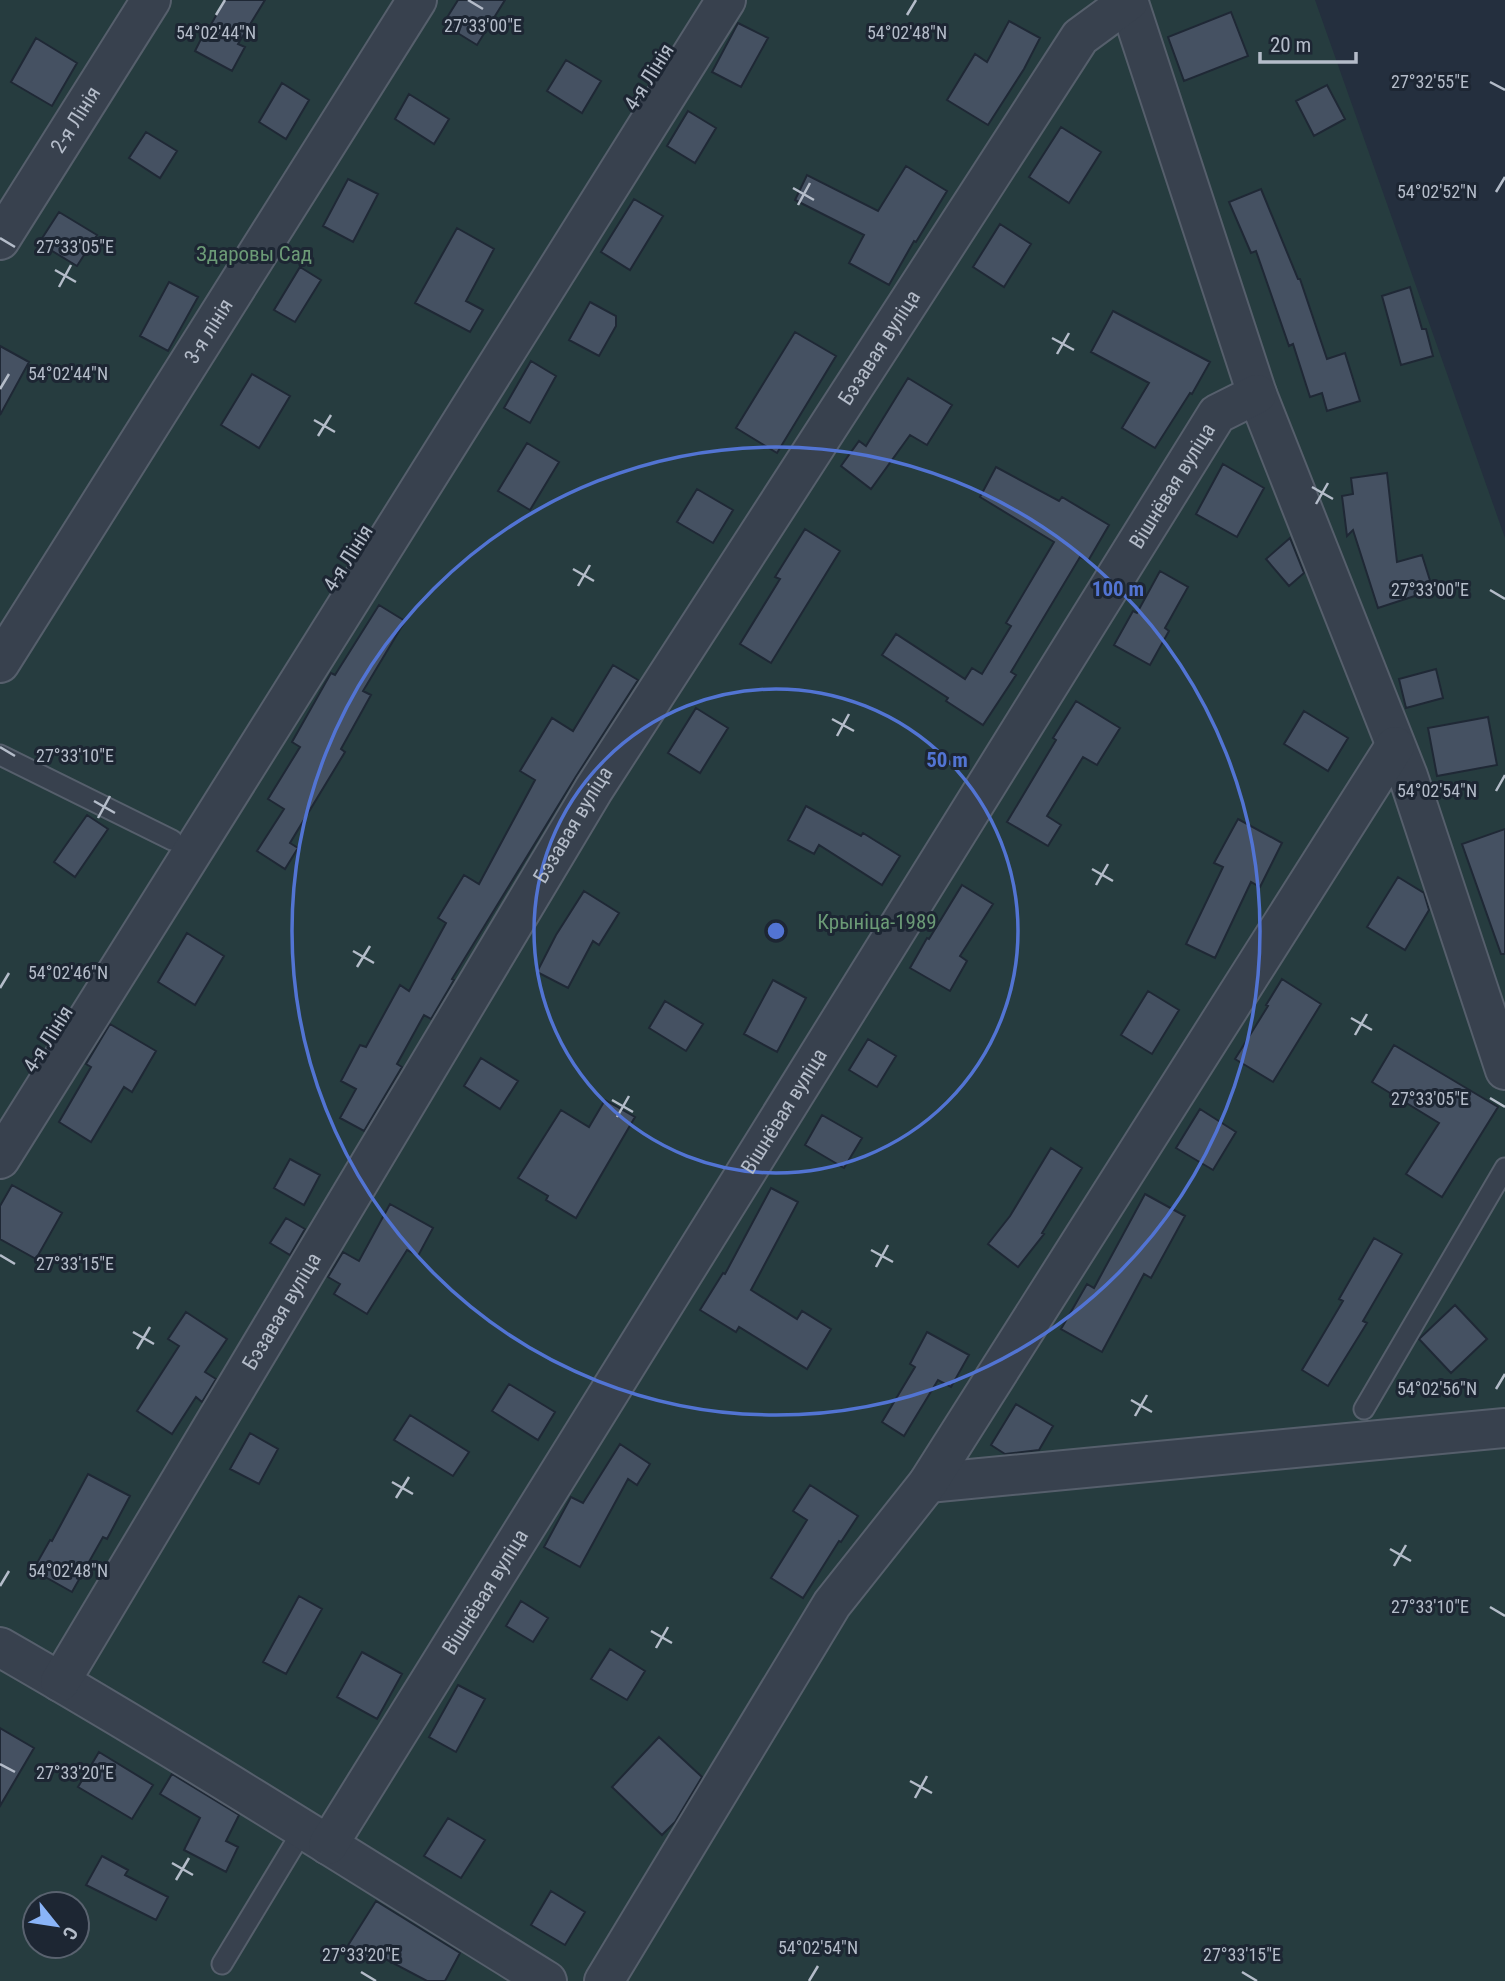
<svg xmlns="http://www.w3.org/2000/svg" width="1505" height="1981" font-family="'Roboto Condensed',sans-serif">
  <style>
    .green { fill: #263c3f; fill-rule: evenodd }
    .building { fill: #455162; stroke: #1f2835; stroke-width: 2 }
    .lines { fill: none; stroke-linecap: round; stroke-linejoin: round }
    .lane-casing { stroke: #565f6c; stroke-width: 23 }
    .street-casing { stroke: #565f6c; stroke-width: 42 }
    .lane { stroke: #38414e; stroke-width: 19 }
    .street { stroke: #38414e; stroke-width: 38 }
    .ticks { fill: none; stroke: #b4bcc9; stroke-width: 2.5 }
    .ring { fill: none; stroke: #5274d3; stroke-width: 3.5 }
    .labels { text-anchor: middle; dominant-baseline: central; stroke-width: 6; stroke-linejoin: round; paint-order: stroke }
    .street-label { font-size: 21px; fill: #b4bcc9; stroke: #1d2633 }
    .park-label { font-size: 21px; fill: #6b9a76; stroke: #1d2633 }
    .ticks-label { font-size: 18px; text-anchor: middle; fill: #b4bcc9; stroke: #1d2633; stroke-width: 6; stroke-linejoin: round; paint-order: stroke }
    .centre { fill: #5274d3; stroke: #1d2633; stroke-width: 3.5 }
    .ring-label { font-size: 21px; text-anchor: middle; font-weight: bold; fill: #5274d3; stroke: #1d2633; stroke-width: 6; stroke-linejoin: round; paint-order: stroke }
  </style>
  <rect width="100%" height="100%" fill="#242f3e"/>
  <path class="green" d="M0 0H1315L1505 538V1981H0ZM35 1904H77V1946H35Z"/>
  <path class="building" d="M225 0H265L238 44 245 47 232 71 195 51 207 27 209 28Z
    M458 0H505L477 45 443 24Z
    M1231 12 1248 56 1184 81 1168 37Z
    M1009 21 1040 38 1024 69 988 125 947 100 975 54 987 62Z
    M738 23 768 38 741 87 712 72Z
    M36 38 77 63 52 106 11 82Z
    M566 60 601 81 582 113 547 91Z
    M282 83 309 100 286 139 259 122Z
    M1327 85 1345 119 1314 136 1296 101Z
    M409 94 449 119 434 144 395 119Z
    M688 111 716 128 695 163 667 146Z
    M1061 127 1101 152 1069 203 1029 177Z
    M146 132 177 151 160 178 129 158Z
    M906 166 947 191 916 242 914 241 889 285 849 263 864 235 795 200 807 175 878 211Z
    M348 179 378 194 353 242 323 226Z
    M1261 189 1298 279H1300L1327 359 1345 353 1360 401 1327 411 1322 393 1310 397 1293 344 1289 346 1256 251 1251 253 1229 202Z
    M634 199 663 216 630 270 601 252Z
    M59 212 97 235 77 266 39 243Z
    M1000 224 1031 244 1004 287 973 267Z
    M457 228 494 249 466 301 483 310 470 332 415 303Z
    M300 267 321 280 295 322 274 310Z
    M169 282 198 297 168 351 140 336Z
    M1410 287 1422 329H1426L1433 356 1401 365 1382 296Z
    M590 302 616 316V326L599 356 569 340Z
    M1113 311 1210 362 1192 394 1190 393 1155 448 1122 428 1149 383 1091 352Z
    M795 332 836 356 777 453 736 428Z
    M0 346 29 362 0 415Z
    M531 361 556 376 530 423 504 408Z
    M252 374 290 396 259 448 221 425Z
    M908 378 952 405 927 445 910 435 871 489 841 466 859 441 866 446Z
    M527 443 559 462 530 510 498 491Z
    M1223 464 1264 488 1237 537 1196 514Z
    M996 467 1059 501 1062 497 1109 525 1088 561 1080 557 1011 672 1016 675 983 725 946 701 948 698 882 655 896 634 965 679 972 668 982 674 1011 626 1006 623 1054 542 980 497Z
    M1387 473 1397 562 1422 555 1433 590 1378 608 1353 530 1347 536 1342 496 1353 494 1351 478Z
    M697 489 733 510 713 543 677 522Z
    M805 529 840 551 771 663 740 644 780 579 775 577Z
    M1290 538 1304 573 1289 586 1266 559Z
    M1160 571 1188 587 1165 628 1169 631 1150 665 1114 645 1133 611 1137 613Z
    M379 605 405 621 363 691 371 695 341 749 345 752 290 843 298 848 285 869 257 851 284 809 268 799 300 747 292 742 331 673 335 675Z
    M613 665 638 680 575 778 452 979 454 980 431 1019 424 1015 397 1064 402 1067 364 1131 340 1118 356 1089 341 1081 360 1045 366 1047 400 985 409 991 446 923 438 918 464 875 479 884 535 780 520 771 552 718 573 731Z
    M1436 669 1443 698 1406 708 1399 679Z
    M1076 701 1120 728 1097 765 1083 757 1047 816 1061 825 1048 846 1007 822 1056 740 1053 738Z
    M696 708 728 728 700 773 668 753Z
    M1304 711 1348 738 1328 771 1284 744Z
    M1488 717 1497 765 1437 776 1428 728Z
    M806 806 861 836 863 833 900 856 882 885 819 845 814 854 788 840Z
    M87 815 108 829 75 877 54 862Z
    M1238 819 1282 843 1260 887 1251 882 1215 958 1186 944 1223 867 1214 863Z
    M1505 829V954H1501L1462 844Z
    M1398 877 1424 893 1429 910 1405 950 1367 927Z
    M962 885 993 904 960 956 967 961 950 991 910 968 927 938 929 939Z
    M584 891 619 913 599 945 593 941 568 988 537 972 556 935Z
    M187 933 224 956 195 1005 158 982Z
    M1282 979 1321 1004 1273 1082 1235 1059 1268 1006 1266 1005Z
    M773 980 806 998 777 1052 744 1034Z
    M1148 991 1179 1010 1152 1054 1121 1035Z
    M665 1001 703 1024 686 1051 649 1028Z
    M110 1024 156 1051 132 1092 124 1087 91 1142 59 1122 91 1067 86 1064Z
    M868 1039 896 1056 877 1087 849 1070Z
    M1394 1045 1498 1107 1442 1197 1406 1174 1439 1123 1372 1082Z
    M481 1058 518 1081 500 1109 464 1086Z
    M605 1100 635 1117 576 1218 546 1200 548 1196 518 1178 561 1110 589 1127Z
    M1200 1109 1236 1132 1213 1170 1176 1148Z
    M822 1115 862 1138 844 1168 805 1145Z
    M1051 1148 1082 1168 1042 1233 1044 1234 1018 1267 988 1244 1010 1216Z
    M290 1159 320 1175 304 1205 274 1188Z
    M12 1185 62 1213 36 1259 0 1239V1206Z
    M771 1188 798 1202 751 1290 797 1319 802 1311 831 1329 807 1369 739 1327 736 1332 700 1310 723 1273 725 1274Z
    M1145 1194 1185 1216 1151 1278 1144 1274 1102 1352 1061 1329 1087 1284 1094 1288Z
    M390 1204 433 1228 418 1256 407 1250 367 1314 334 1294 340 1284 328 1277 343 1252 359 1261Z
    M286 1218 305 1229 290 1255 270 1243Z
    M1374 1238 1402 1254 1363 1321 1367 1323 1328 1386 1302 1370 1343 1301 1339 1299Z
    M1455 1305 1487 1339 1451 1373 1419 1339Z
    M186 1312 227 1339 205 1372 216 1379 202 1402 196 1397 172 1434 137 1411 179 1346 168 1339Z
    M927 1332 969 1355 951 1387 938 1380 904 1436 882 1422 915 1367 910 1364Z
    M509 1384 555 1412 538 1440 492 1411Z
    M1016 1404 1053 1426 1039 1450 1005 1454 991 1445Z
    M410 1415 469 1452 453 1476 394 1440Z
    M250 1433 278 1449 259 1484 230 1469Z
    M620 1444 650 1464 637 1485 628 1479 580 1567 544 1547 571 1497 583 1503Z
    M88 1474 130 1496 107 1539 103 1537 72 1592 33 1570 50 1540 52 1541Z
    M810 1485 858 1516 841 1542 839 1541 803 1598 771 1578 807 1520 793 1511Z
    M299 1596 322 1609 286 1674 263 1662Z
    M521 1601 548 1618 533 1642 506 1626Z
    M610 1649 645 1671 627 1700 591 1679Z
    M362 1652 402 1674 377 1719 337 1697Z
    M458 1685 485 1699 456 1752 429 1737Z
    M0 1728 34 1748 0 1806Z
    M659 1737 702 1777 675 1822 662 1835 612 1787Z
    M99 1752 153 1785 132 1819 78 1787Z
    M172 1774 239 1815 226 1841 238 1847 226 1872 184 1850 200 1818 160 1794Z
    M448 1818 485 1840 461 1878 424 1856Z
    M102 1856 128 1870 125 1875 168 1897 156 1920 86 1885Z
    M551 1891 585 1912 565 1945 531 1925Z
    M376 1901 460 1953 445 1981H427L378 1955 373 1963 347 1947Z"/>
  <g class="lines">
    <g class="lane-casing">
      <path id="lane" d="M0 755 172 840
        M1364 1409 1505 1168
        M222 1964 303 1830"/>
    </g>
    <g class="street-casing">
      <g id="street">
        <path d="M1128 0 1257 394 1408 776 1505 1070"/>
        <path id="s1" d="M0 240 151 0"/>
        <path id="s2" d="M0 663 417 0"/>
        <path d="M0 1159 726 0"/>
        <path d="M928 1483 1505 1428"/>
        <path d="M0 1647C185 1753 366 1869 547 1981"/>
        <path id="s3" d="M60 1682 594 789 1080 37 1129 1"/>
        <path id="s4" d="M328 1845 1217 414 1257 394"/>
        <path d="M604 1981 832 1604 928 1483 1395 746"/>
      </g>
    </g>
    <use href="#lane" class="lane"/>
    <use href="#street" class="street"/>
  </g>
  <path class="ticks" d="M468 0 483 9M216 15 225 0M907 15 916 0M1490 82 1505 90M793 188 814 200M1496 192 1505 177M798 205 810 183M0 238 15 247M55 270 76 282M59 287 71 265M1052 338 1074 350M1057 354 1069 333M0 389 9 374M314 420 335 432M318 436 331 415M1312 487 1333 499M1316 504 1328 483M573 569 594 581M578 586 590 565M1490 590 1505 599M832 719 854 731M837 736 849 714M0 747 15 756M1496 791 1505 775M94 801 115 813M98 818 110 796M1092 869 1113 881M1096 885 1108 864M353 951 374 963M357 967 370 946M0 988 9 973M1351 1018 1372 1030M1355 1035 1367 1014M1490 1098 1505 1107M612 1100 633 1112M617 1117 629 1096M871 1250 893 1262M0 1255 15 1264M876 1267 888 1245M133 1332 154 1344M137 1349 150 1327M1496 1389 1505 1374M1131 1400 1152 1412M1135 1416 1147 1395M392 1482 413 1494M396 1498 409 1477M1390 1549 1411 1561M1394 1566 1406 1545M0 1586 9 1571M1490 1607 1505 1616M651 1631 672 1643M656 1648 668 1627M0 1764 15 1772M910 1781 932 1793M915 1798 927 1776M172 1863 193 1875M176 1880 189 1858M361 1972 376 1981M1242 1972 1257 1981M809 1981 818 1966"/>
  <g class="ring">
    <circle cx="776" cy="931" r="242"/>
    <circle cx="776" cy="931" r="484"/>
  </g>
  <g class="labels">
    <g class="street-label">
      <text transform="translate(649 77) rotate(-58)">4-я Лінія</text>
      <text stroke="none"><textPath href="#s1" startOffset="142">2-я Лінія</textPath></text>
      <text stroke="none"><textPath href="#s2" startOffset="392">3-я лінія</textPath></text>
      <text stroke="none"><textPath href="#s3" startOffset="1566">Бэзавая вуліца</textPath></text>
      <text stroke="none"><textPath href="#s4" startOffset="1600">Вішнёвая вуліца</textPath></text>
      <text transform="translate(348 558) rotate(-58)">4-я Лінія</text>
      <text stroke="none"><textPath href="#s3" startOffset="999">Бэзавая вуліца</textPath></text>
      <text transform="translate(48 1039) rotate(-58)">4-я Лінія</text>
      <text stroke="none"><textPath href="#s4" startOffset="864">Вішнёвая вуліца</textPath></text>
      <text stroke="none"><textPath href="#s3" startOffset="432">Бэзавая вуліца</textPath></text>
      <text stroke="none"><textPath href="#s4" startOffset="298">Вішнёвая вуліца</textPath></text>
    </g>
    <g class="park-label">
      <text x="254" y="254">Здаровы Сад</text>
      <text x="877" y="922">Крыніца-1989</text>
    </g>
  </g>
  <g class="ticks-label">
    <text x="483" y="32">27°33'00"E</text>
    <text x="907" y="39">54°02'48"N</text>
    <text x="216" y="39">54°02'44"N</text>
    <text x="1430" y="88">27°32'55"E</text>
    <text x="1437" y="198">54°02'52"N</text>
    <text x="75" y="253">27°33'05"E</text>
    <text x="68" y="380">54°02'44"N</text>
    <text x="1430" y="596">27°33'00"E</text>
    <text x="75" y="762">27°33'10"E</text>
    <text x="1437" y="797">54°02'54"N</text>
    <text x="68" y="979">54°02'46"N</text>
    <text x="1430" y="1105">27°33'05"E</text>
    <text x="75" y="1270">27°33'15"E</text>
    <text x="1437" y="1395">54°02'56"N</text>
    <text x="68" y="1577">54°02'48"N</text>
    <text x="1430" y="1613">27°33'10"E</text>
    <text x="75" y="1779">27°33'20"E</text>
    <text x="818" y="1954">54°02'54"N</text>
    <text x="361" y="1961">27°33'20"E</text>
    <text x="1242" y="1961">27°33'15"E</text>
  </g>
  <circle cx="776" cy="931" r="10" class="centre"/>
  <g class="ring-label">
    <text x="1118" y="596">100 m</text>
    <text x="947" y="767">50 m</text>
  </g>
  <g transform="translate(56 1925) rotate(120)"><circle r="33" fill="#1d2633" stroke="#59626f" stroke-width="2"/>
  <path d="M0-5L12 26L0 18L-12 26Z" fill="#8ab4f8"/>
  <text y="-10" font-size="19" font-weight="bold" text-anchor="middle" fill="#b4bcc9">С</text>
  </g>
  <path d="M1260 52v10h96v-10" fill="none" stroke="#b4bcc9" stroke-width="3.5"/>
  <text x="1270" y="52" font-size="21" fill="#b4bcc9" stroke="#1d2633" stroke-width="5" paint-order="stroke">20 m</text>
</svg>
